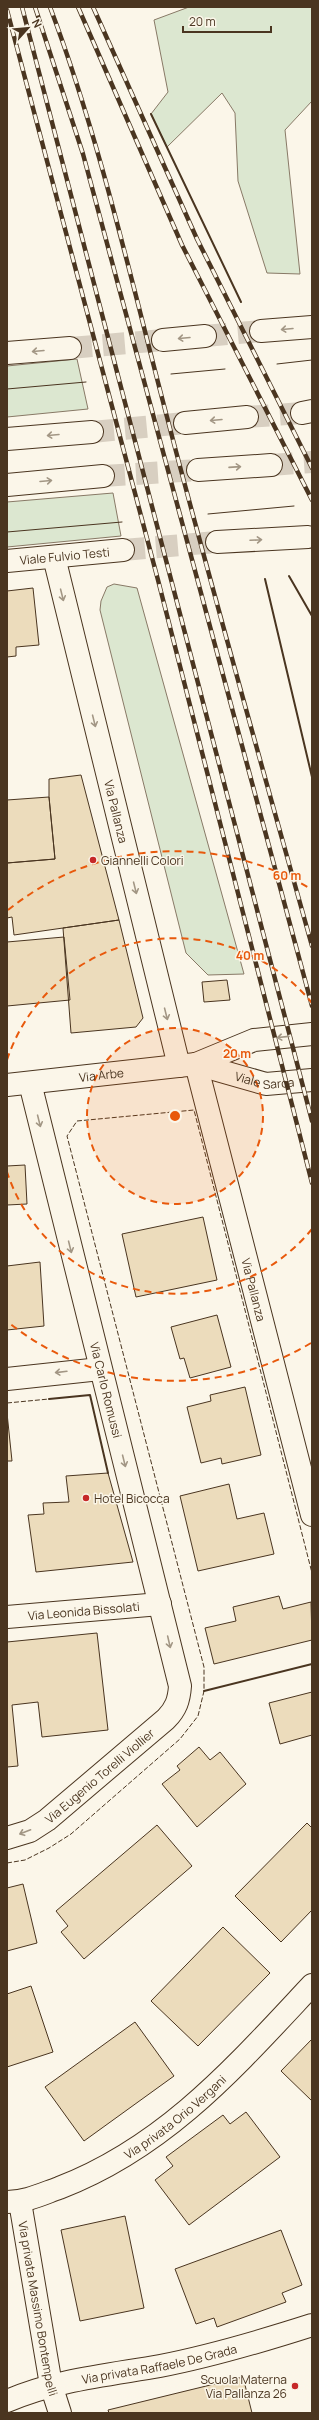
<svg xmlns="http://www.w3.org/2000/svg" width="319" height="2420" font-family="Manrope,sans-serif">
  <style>
    .green { fill: #dce7d0; stroke: #887966 }
    .building { fill: #ecdcbc; stroke: #4a3520 }
    .lines { fill: none; stroke-linecap: round; stroke-linejoin: round }
    .street-tunnel { stroke: #d8cfc1; stroke-width: 22; stroke-dasharray: 22 11; stroke-linecap: butt }
    .primary-tunnel { stroke: #d8cfc1; stroke-width: 22; stroke-dasharray: 22 11; stroke-linecap: butt }
    .street-casing { stroke: #4a3520; stroke-width: 24 }
    .secondary-casing { stroke: #4a3520; stroke-width: 24 }
    .primary-casing { stroke: #4a3520; stroke-width: 24 }
    .street { stroke: #fbf6e9; stroke-width: 22 }
    .secondary { stroke: #fbf6e9; stroke-width: 22 }
    .primary { stroke: #fbf6e9; stroke-width: 22 }
    .tram { stroke: #4a3520; stroke-width: 1 }
    .rail-casing { stroke: #4a3520; stroke-width: 4.5 }
    .rail { stroke: #fbf6e9; stroke-width: 3; stroke-dasharray: 9; stroke-linecap: butt }
    .fence { stroke: #4a3520; stroke-width: 1; stroke-dasharray: 5 2; stroke-linecap: butt }
    .wall { stroke: #4a3520; stroke-width: 2 }
    .oneway { stroke: #a29684 }
    .ring { fill: none; stroke: #e8590c; stroke-width: 2; stroke-dasharray: 7 5 }
    .poi-dot { fill: #c62828; stroke: #fbf6e9; stroke-width: 1.5 }
    .labels { text-anchor: middle; dominant-baseline: central; stroke-width: 3; stroke-linejoin: round; paint-order: stroke }
    .street-label { font-size: 12px; fill: #4a3520; stroke: #fbf6e9 }
    .poi-label { font-size: 12px; fill: #4a3520; stroke: #fbf6e9; text-anchor: start }
    .centre { fill: #e8590c; stroke: #fbf6e9; stroke-width: 2 }
    .ring-label { font-size: 12px; text-anchor: middle; font-weight: bold; fill: #e8590c; stroke: #fbf6e9; stroke-width: 3; stroke-linejoin: round; paint-order: stroke }
  </style>
  <rect width="100%" height="100%" fill="#fbf6e9"/>
  <path class="green" d="M189 7H312V101L285 130 300 274 267 273 238 181 235 113 222 93 167 147 151 114 168 92 154 20Z
    M77 359 88 409 7 417V366Z
    M113 493 121 536 7 547V502Z
    M114 584 137 588 244 974 208 975 186 953 100 610 101 601 107 587Z"/>
  <path class="building" d="M33 588 39 645 16 647V656L7 657V591Z
    M81 775 119 920 14 935 12 917 7 918V863L55 859 49 797V779Z
    M49 797 55 859 7 863V800Z
    M119 920 143 1018 136 1027 71 1033 63 928Z
    M64 937 70 1000 7 1006V942Z
    M227 980 230 1000 204 1002 202 982Z
    M25 1165 27 1204 7 1205V1166Z
    M203 1217 217 1280 136 1297 122 1234Z
    M40 1262 44 1326 7 1330V1266Z
    M217 1315 231 1367 190 1378 184 1358 180 1359 171 1327Z
    M245 1387 261 1455 222 1464 221 1458 201 1463 187 1407 211 1401 210 1395Z
    M7 1413 12 1461H7Z
    M108 1473 133 1562 36 1572 28 1515 44 1514 43 1503 69 1502 66 1476Z
    M229 1484 237 1519 264 1513 274 1554 198 1571 180 1496Z
    M279 1596 283 1609 311 1602 312 1640 214 1664 205 1628 236 1621 233 1607Z
    M97 1633 108 1730 42 1737 38 1702 12 1705 18 1766 7 1767V1642Z
    M312 1692V1735L280 1744 269 1703Z
    M199 1747 210 1760 220 1752 246 1784 197 1827 162 1784 180 1770 177 1766Z
    M307 1823 312 1828V1910L281 1942 235 1896Z
    M157 1825 192 1866 84 1959 61 1932 68 1926 56 1911Z
    M23 1884 37 1943 7 1951V1888Z
    M223 1927 270 1973 198 2046 151 2001Z
    M31 1986 53 2052 7 2067V1994Z
    M135 2022 174 2076 84 2141 45 2087Z
    M312 2039V2101L281 2071Z
    M246 2112 280 2157 189 2225 155 2180 173 2166 166 2157 223 2115 230 2124Z
    M125 2216 144 2308 80 2321 61 2230Z
    M281 2230 302 2285 282 2293 286 2302 217 2327 214 2318 196 2324 175 2269Z
    M243 2377 252 2413H109L108 2410Z"/>
  <g class="lines">
    <path class="street-tunnel" d="M205 336 261 331
      M70 348 163 340
      M123 550 217 542"/>
    <path class="primary-tunnel" d="M247 417 302 413
      M92 432 185 423
      M271 465 312 462
      M103 476 198 470"/>
    <g class="street-casing">
      <g id="street">
        <path d="M261 331 312 327"/>
        <path d="M163 340 205 336"/>
        <path d="M7 353 70 348"/>
        <path d="M217 542 308 537"/>
        <path id="s1" d="M54 557 179 1066"/>
        <path id="s2" d="M7 561 123 550"/>
        <path id="s3" d="M196 1064 312 1515"/>
        <path d="M7 1379 100 1369"/>
        <path id="s4" d="M7 1617 160 1604"/>
        <path id="s5" d="M7 1838 30 1831 47 1820 166 1719C176 1709 179 1700 180 1686L30 1083"/>
        <path id="s6" d="M7 2202C26 2202 42 2194 59 2188 166 2147 236 2066 312 1985"/>
        <path id="s7" d="M20 2202 51 2385 60 2413"/>
        <path id="s8" d="M7 2401C55 2380 108 2375 160 2366 212 2356 262 2341 312 2325"/>
      </g>
    </g>
    <g class="secondary-casing">
      <g id="secondary">
        <path id="s9" d="M196 1064 266 1084 312 1080"/>
        <path id="s10" d="M7 1085 196 1064 254 1040 312 1034"/>
      </g>
    </g>
    <g class="primary-casing">
      <path id="primary" d="M302 413 312 411
        M185 423 247 417
        M7 439 92 432
        M198 470 271 465
        M7 485 103 476"/>
    </g>
    <use href="#street" class="street"/>
    <use href="#secondary" class="secondary"/>
    <use href="#primary" class="primary"/>
    <path class="tram" d="M277 364 312 360
      M171 374 225 369
      M7 389 86 382
      M208 514 294 506
      M7 532 122 522"/>
    <g class="rail-casing">
      <path id="rail" d="M22 7 312 1121
        M35 7 83 154 312 1006
        M50 7C100 140 131 280 167 417 213 594 263 770 312 946
        M78 7 182 245 312 500
        M93 7 197 239 312 468
        M7 10 158 580 312 1183"/>
    </g>
    <use href="#rail" class="rail"/>
    <path class="fence" d="M7 1403 49 1399
      M7 1863 25 1860 49 1848 71 1834 180 1739 198 1716 204 1691V1667L67 1136 77 1121 194 1110 312 1573"/>
    <path class="wall" d="M151 114 241 302
      M289 576 312 616
      M265 579 312 777
      M49 1399 90 1395 108 1473
      M204 1691 312 1664"/>
  </g>
  <defs><path id="oneway-shaft" d="M-6 0H5M1.5-3L5.5 0L1.5 3" fill="none" stroke-width="1.6" stroke-linecap="round" stroke-linejoin="round"/></defs>
  <g class="oneway">
    <use href="#oneway-shaft" transform="translate(287 329) rotate(175)"/>
    <use href="#oneway-shaft" transform="translate(184 338) rotate(175)"/>
    <use href="#oneway-shaft" transform="translate(38 351) rotate(175)"/>
    <use href="#oneway-shaft" transform="translate(216 420) rotate(175)"/>
    <use href="#oneway-shaft" transform="translate(53 435) rotate(175)"/>
    <use href="#oneway-shaft" transform="translate(235 467) rotate(-4)"/>
    <use href="#oneway-shaft" transform="translate(46 481) rotate(-5)"/>
    <use href="#oneway-shaft" transform="translate(256 540) rotate(-3)"/>
    <use href="#oneway-shaft" transform="translate(62 595) rotate(76)"/>
    <use href="#oneway-shaft" transform="translate(94 721) rotate(76)"/>
    <use href="#oneway-shaft" transform="translate(135 888) rotate(76)"/>
    <use href="#oneway-shaft" transform="translate(166 1014) rotate(76)"/>
    <use href="#oneway-shaft" transform="translate(283 1037) rotate(174)"/>
    <use href="#oneway-shaft" transform="translate(39 1121) rotate(76)"/>
    <use href="#oneway-shaft" transform="translate(70 1247) rotate(76)"/>
    <use href="#oneway-shaft" transform="translate(61 1372) rotate(173)"/>
    <use href="#oneway-shaft" transform="translate(124 1461) rotate(76)"/>
    <use href="#oneway-shaft" transform="translate(169 1642) rotate(77)"/>
    <use href="#oneway-shaft" transform="translate(25 1832) rotate(159)"/>
  </g>
  <circle cx="175" cy="1116" r="88" fill="#e8590c" fill-opacity=".12"/>
  <g class="ring">
    <circle cx="175" cy="1116" r="88"/>
    <path d="M312 1229A177 177 0 0 1 7 1172M7 1060A177 177 0 0 1 312 1003"/>
    <path d="M311 1343A265 265 0 0 1 8 1322M8 910A265 265 0 0 1 311 889"/>
  </g>
  <g class="poi-dot">
    <circle cx="93" cy="860" r="4"/>
    <circle cx="86" cy="1498" r="4"/>
    <circle cx="295" cy="2386" r="4"/>
  </g>
  <g class="labels">
    <g class="street-label">
      <text stroke="none"><textPath href="#s2" startOffset="58">Viale Fulvio Testi</textPath></text>
      <text stroke="none"><textPath href="#s1" startOffset="262">Via Pallanza</textPath></text>
      <text stroke="none"><textPath href="#s10" startOffset="95">Via Arbe</textPath></text>
      <text stroke="none"><textPath href="#s9" startOffset="71">Viale Sarca</textPath></text>
      <text stroke="none"><textPath href="#s3" startOffset="233">Via Pallanza</textPath></text>
      <text transform="translate(106 1390) rotate(76)">Via Carlo Romussi</text>
      <text stroke="none"><textPath href="#s4" startOffset="77">Via Leonida Bissolati</textPath></text>
      <text stroke="none"><textPath href="#s5" startOffset="113">Via Eugenio Torelli Viollier</textPath></text>
      <text stroke="none"><textPath href="#s6" startOffset="191">Via privata Orio Vergani</textPath></text>
      <text stroke="none"><textPath href="#s7" startOffset="108">Via privata Massimo Bontempelli</textPath></text>
      <text stroke="none"><textPath href="#s8" startOffset="157">Via privata Raffaele De Grada</textPath></text>
    </g>
    <g class="poi-label">
      <text x="101" y="860">Giannelli Colori</text>
      <text x="94" y="1498">Hotel Bicocca</text>
      <text x="287" y="2379" text-anchor="end">Scuola Materna<tspan x="287" dy="14">Via Pallanza 26</tspan></text>
    </g>
  </g>
  <circle cx="175" cy="1116" r="6" class="centre"/>
  <g class="ring-label">
    <text x="287" y="880">60 m</text>
    <text x="250" y="960">40 m</text>
    <text x="237" y="1058">20 m</text>
  </g>
  <rect width="319" height="2420" fill="none" stroke="#4a3520" stroke-width="16"/>
  <g transform="translate(28 28) rotate(63)" stroke="#fbf6e9" stroke-width="3" paint-order="stroke">
  <path d="M0-3L7 15L0 10L-7 15Z" fill="#4a3520"/>
  <text y="-6" font-size="11" font-weight="bold" text-anchor="middle" fill="#4a3520">N</text>
  </g>
  <path d="M183 26v6h88v-6" fill="none" stroke="#4a3520" stroke-width="2"/>
  <text x="189" y="26" font-size="12" fill="#4a3520" stroke="#fbf6e9" stroke-width="3" paint-order="stroke">20 m</text>
</svg>
